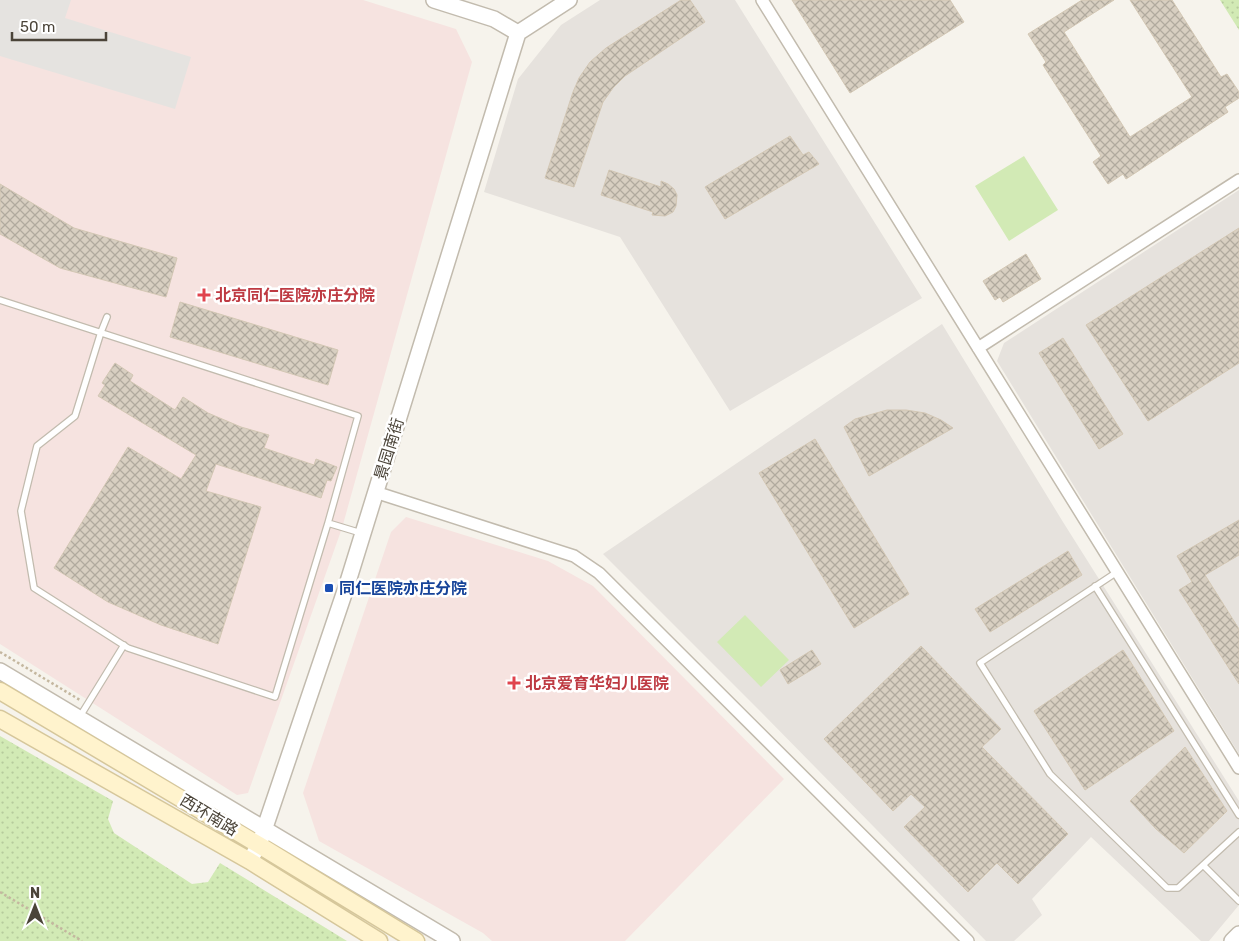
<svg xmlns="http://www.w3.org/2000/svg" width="1239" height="941" font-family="Rubik,'Noto Sans SC',sans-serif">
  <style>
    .industrial { fill: #e6e2dd }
    .medical { fill: #f6e3e0 }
    .park { fill: url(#park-dots) }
    .pitch { fill: #d2eab5 }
    .parking { fill: #e5e3e0 }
    .building { fill: url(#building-cross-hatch); stroke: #d3c7b4 }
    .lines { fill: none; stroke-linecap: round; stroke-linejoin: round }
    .service-casing { stroke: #c2bbae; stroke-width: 8 }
    .minor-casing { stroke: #c2bbae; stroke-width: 14 }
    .tertiary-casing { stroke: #c2bbae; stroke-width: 18 }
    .secondary-casing { stroke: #d6c79b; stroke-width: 19 }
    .path { stroke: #c4b79f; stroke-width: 2.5; stroke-dasharray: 2.5 2.5; stroke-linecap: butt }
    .service { stroke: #fff; stroke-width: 5.5 }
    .minor { stroke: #fff; stroke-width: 11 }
    .tertiary { stroke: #fff; stroke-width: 15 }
    .secondary { stroke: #fff3cd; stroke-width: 16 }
    .health-dot { fill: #e0444e; stroke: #fff; stroke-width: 2 }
    .transit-dot { fill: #1a4fb4; stroke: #fff; stroke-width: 2 }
    .labels { text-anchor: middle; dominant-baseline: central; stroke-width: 5; stroke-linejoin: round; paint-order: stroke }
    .health-label { font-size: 16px; font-weight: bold; fill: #be3a42; stroke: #fff; text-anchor: start }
    .street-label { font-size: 16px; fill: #4b4439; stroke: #fff }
    .transit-label { font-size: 16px; font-weight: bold; fill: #164399; stroke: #fff; text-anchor: start }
  </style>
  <defs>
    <pattern id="park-dots" width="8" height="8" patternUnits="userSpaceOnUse" patternTransform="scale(1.25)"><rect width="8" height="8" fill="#d2eab5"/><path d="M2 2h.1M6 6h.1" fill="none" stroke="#b6ca9c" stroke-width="1.8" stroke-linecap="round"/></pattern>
    <pattern id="building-cross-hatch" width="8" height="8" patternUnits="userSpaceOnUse" patternTransform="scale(1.25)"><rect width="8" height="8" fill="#d8cfc1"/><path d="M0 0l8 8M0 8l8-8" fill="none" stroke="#b1aa9e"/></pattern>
  </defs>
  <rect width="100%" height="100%" fill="#f6f3ec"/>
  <path class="industrial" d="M600 0H735L922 298 730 411 620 237 484 192 518 79 561 25Z
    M1239 190V754L997 361 1004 343Z
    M942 324 1063 522 1239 801V905L1209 941H1201L1091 837 1032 899 1042 915 1014 941H986L761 712 603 554Z"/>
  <path class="medical" d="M0 0H363L456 29 472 62 342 528 248 793 237 795 0 644Z
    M406 517 548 561 593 586 784 779 625 941H492L483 933 319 841 303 793 391 532Z"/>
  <path class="park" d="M1220 0H1239V30Z
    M0 736 113 801 108 819 114 833 192 884 208 882 220 863 347 941H0Z"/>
  <path class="pitch" d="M1024 156 1058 210 1009 241 975 186Z
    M745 615 789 660 761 687 717 642Z"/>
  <path class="parking" d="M0 0H71L65 18 191 57 175 109 0 56Z"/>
  <path class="building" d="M681 0H690L705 22 625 76 613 88 603 102 574 187 545 178 573 92 579 78 590 62 606 48Z
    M792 0H950L964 22 850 93Z
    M1082 0H1114L1064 32 1130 137 1192 97 1130 0H1172L1221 77 1227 74 1239 92V98L1225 107 1228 112 1126 179 1123 174 1108 184 1093 162 1101 156 1043 65 1046 62 1028 34Z
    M790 136 803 155 809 152 819 164 725 219 705 187Z
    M609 170 661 187V181L668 184 674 189 677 195 676 206 673 212 665 216 652 215 653 212 601 195Z
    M0 184 74 228 177 258 166 297 60 268 0 234Z
    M1239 228V363L1148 421 1086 325Z
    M1026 254 1041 279 1003 302 1000 297 995 300 983 281Z
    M180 302 338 350 328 385 170 337Z
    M1063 338 1123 434 1099 449 1039 353Z
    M115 363 133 375 130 381 175 410 183 397 208 413 241 427 269 435 264 448 314 465 316 459 337 467 331 481 327 480 321 498 216 464 206 491 261 507 218 644 161 625 108 602 54 568 128 447 181 479 196 455 98 396 105 385 102 383Z
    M887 410H906L925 413 941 420 953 428 869 476 844 427 855 419Z
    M815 439 909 594 854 628 759 473Z
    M1239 520V555L1205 575 1239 629V684L1179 590 1192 582 1177 556Z
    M1068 551 1082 575 990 632 975 609Z
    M921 646 1001 729 982 747 1068 834 1018 884 997 863 968 892 904 827 925 807 911 794 893 811 824 739Z
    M812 650 821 664 788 684 780 670Z
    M1123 650 1174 731 1085 790 1034 711Z
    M1185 747 1227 811 1184 853 1156 829 1130 801Z"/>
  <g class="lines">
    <g class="service-casing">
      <path id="service" d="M0 300 358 416 328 523 361 533
        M107 317 101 332 75 416 37 446 21 511 34 588 128 648 275 697 328 523
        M1117 572 980 663 1050 774 1167 888H1178L1239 832
        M1095 586 1239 815
        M79 718 124 645
        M1203 865 1239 901"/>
    </g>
    <g class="minor-casing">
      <path id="minor" d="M762 0 1239 768
        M978 348 1239 180
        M375 492 574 556 599 573 968 941"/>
    </g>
    <g class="tertiary-casing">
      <path id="tertiary" d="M434 0 494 19 518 33
        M518 33 569 0
        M0 671 452 941
        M253 855 259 845 346 588 518 33
        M1232 941 1239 934"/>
    </g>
    <g class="secondary-casing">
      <path id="secondary" d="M0 691 259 845 416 941
        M0 719 250 861 379 941"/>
    </g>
    <path class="path" d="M0 652 80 700
      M0 892 82 941"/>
    <use href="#service" class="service"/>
    <use href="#minor" class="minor"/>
    <use href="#tertiary" class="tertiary"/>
    <use href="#secondary" class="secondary"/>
  </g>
  <g class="health-dot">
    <path d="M201.5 287.5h5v5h5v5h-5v5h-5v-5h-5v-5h5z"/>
    <path d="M511.5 675.5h5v5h5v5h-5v5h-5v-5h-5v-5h5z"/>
  </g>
  <rect class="transit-dot" x="324" y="583" width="10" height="10" rx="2.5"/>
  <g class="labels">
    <g class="health-label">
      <text x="215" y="295">北京同仁医院亦庄分院</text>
      <text x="525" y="683">北京爱育华妇儿医院</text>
    </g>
    <g class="street-label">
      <text transform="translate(389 449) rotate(-73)">景园南街</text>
      <text transform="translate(209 815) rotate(31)">西环南路</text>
    </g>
    <g class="transit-label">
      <text x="339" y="588">同仁医院亦庄分院</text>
    </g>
  </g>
  <g transform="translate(35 906)" stroke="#ffffff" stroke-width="4" paint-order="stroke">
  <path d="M0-4L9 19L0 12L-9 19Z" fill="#4b4439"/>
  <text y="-8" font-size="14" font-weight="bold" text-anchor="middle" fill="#4b4439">N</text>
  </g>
  <path d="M12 32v8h94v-8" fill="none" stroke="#4b4439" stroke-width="2.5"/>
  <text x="20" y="32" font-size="15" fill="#4b4439" stroke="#ffffff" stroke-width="4" paint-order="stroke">50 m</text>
</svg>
